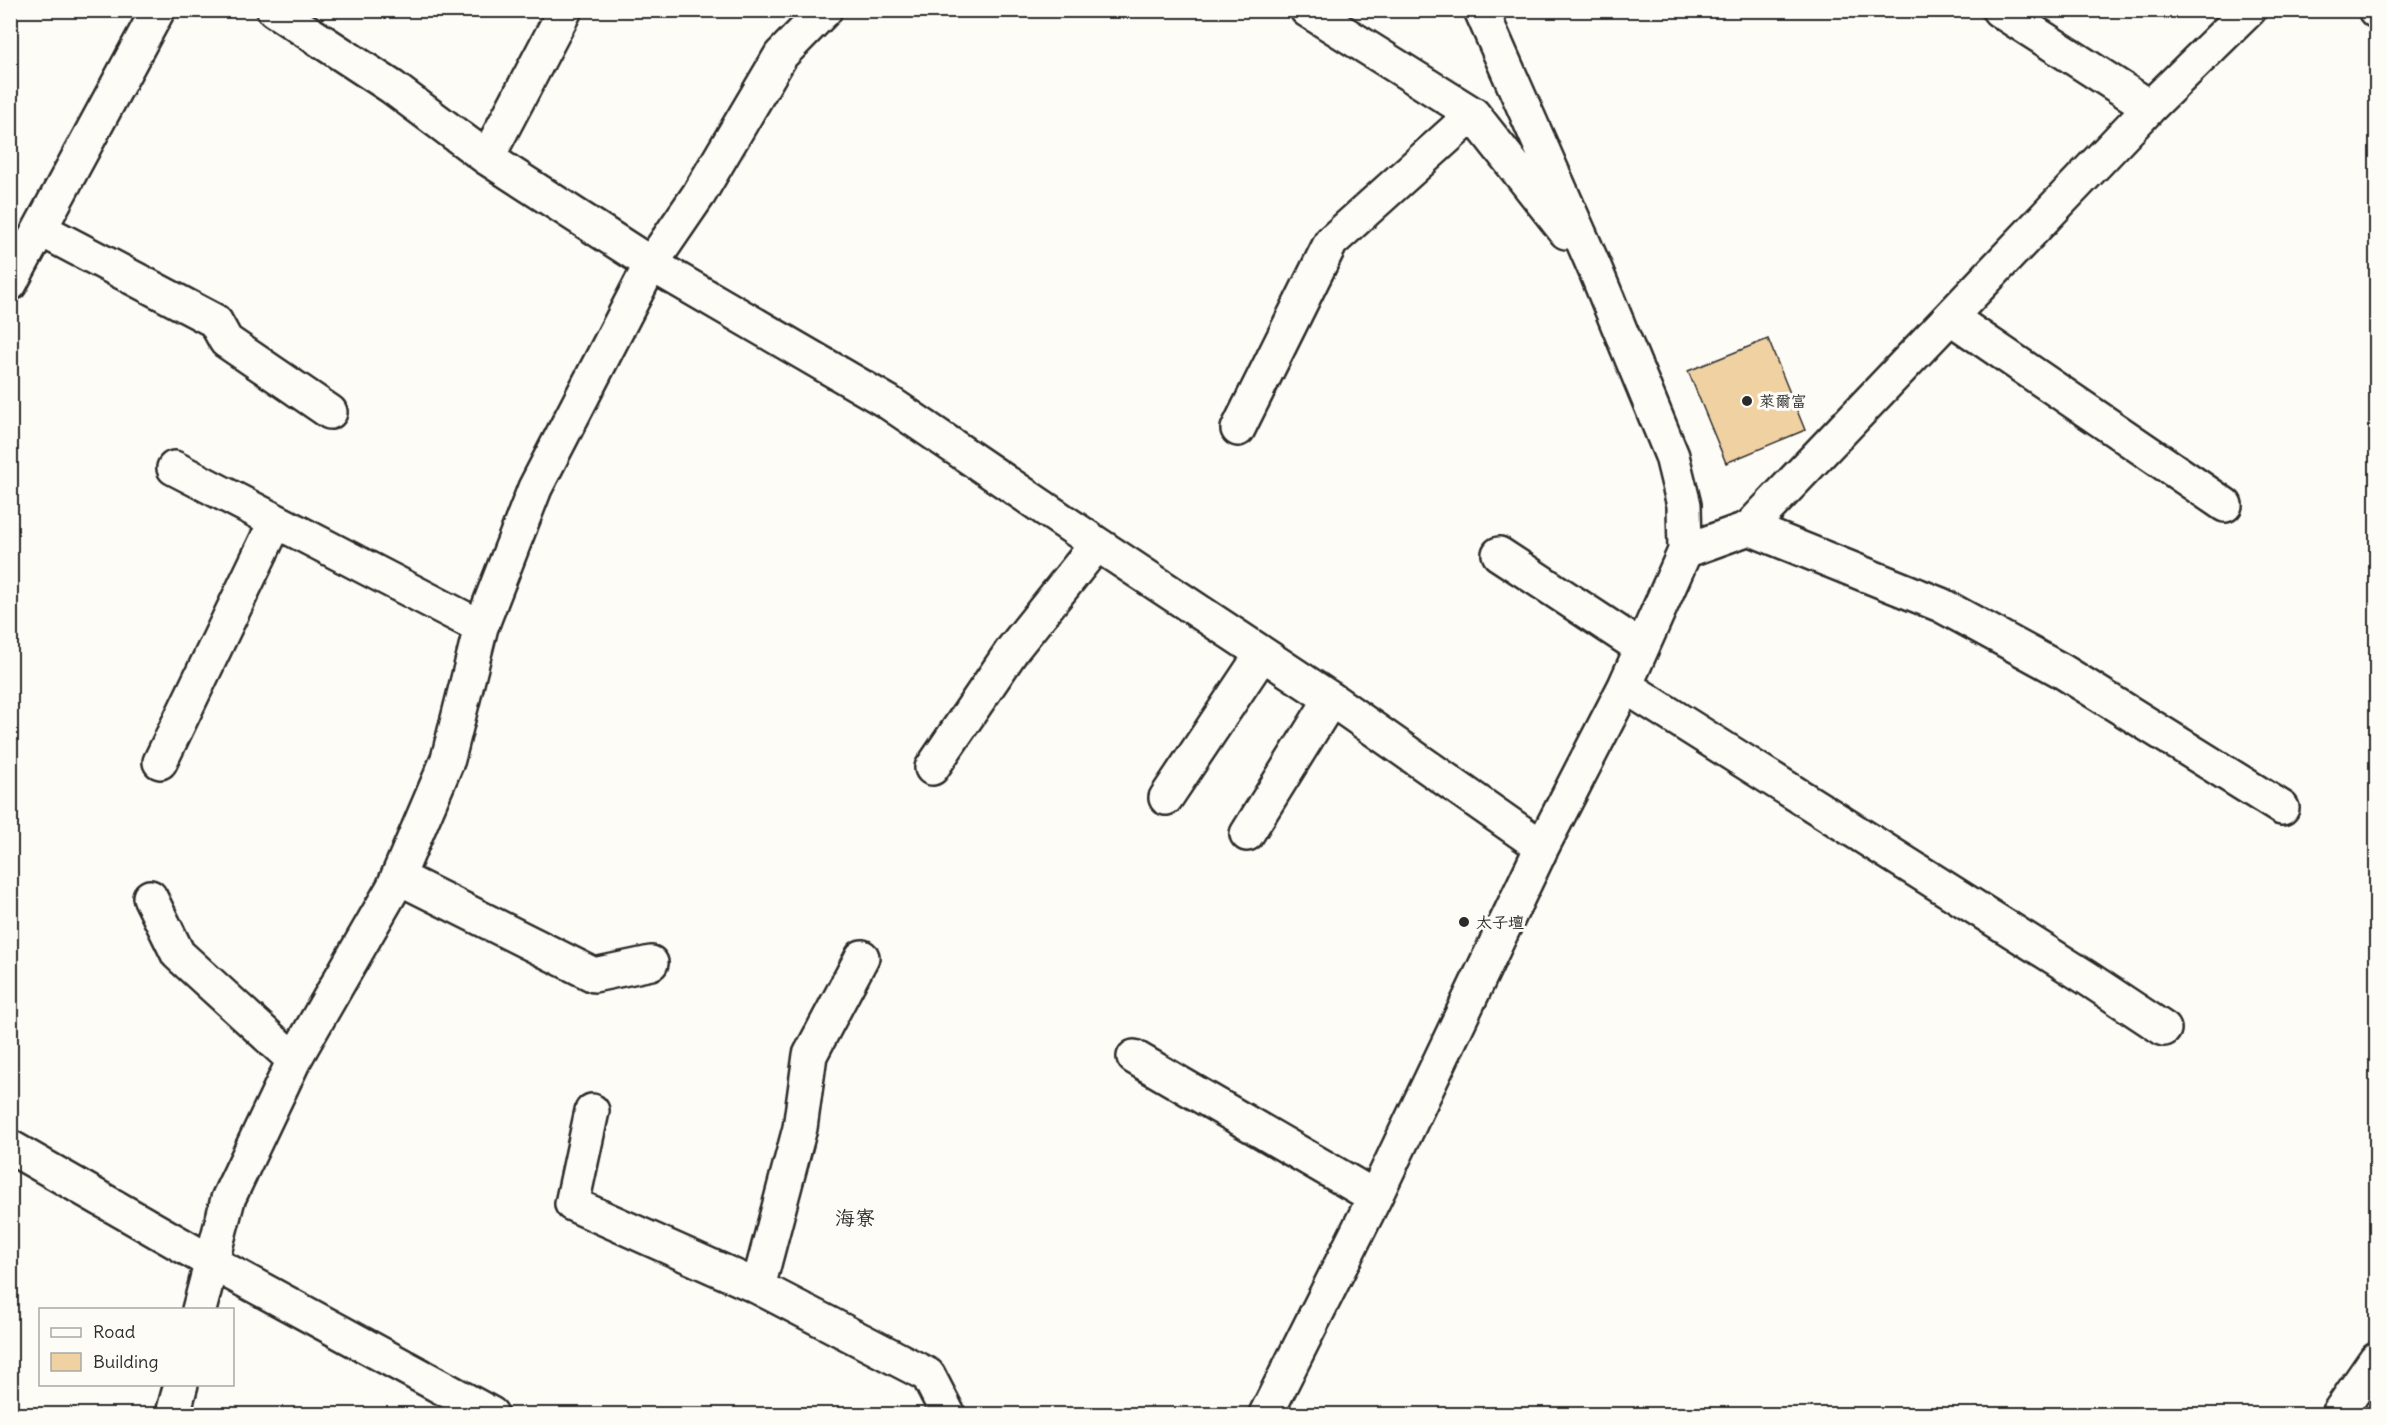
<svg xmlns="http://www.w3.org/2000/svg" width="2387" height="1425" font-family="Delius,'LXGW WenKai TC',sans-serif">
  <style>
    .building { fill: #efd1a2; stroke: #2b2b2b; stroke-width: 1.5 }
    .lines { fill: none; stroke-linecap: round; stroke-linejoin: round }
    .minor-casing { stroke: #2b2b2b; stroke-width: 38 }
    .minor { stroke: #fdfcf7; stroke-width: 33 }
    .poi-dot { fill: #2b2b2b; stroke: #fdfcf7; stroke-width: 2 }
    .labels { text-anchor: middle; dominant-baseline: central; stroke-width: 6; stroke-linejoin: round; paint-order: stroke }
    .poi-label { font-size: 16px; fill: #2b2b2b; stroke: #fdfcf7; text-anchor: start }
    .quarter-label { font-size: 20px; fill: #2b2b2b; stroke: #fdfcf7 }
  </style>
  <rect width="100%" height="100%" fill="#fdfcf7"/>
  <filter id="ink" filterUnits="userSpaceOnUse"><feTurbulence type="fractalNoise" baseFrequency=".0167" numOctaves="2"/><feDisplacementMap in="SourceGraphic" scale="12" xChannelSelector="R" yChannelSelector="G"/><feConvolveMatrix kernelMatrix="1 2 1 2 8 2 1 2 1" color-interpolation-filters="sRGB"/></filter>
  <g filter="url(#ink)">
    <path class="building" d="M1768 339 1805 430 1726 463 1688 371Z"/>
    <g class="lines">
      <g class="minor-casing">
        <path id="minor" d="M274 10 392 87 487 158 651 264 888 402 1097 544 1331 699 1542 847
          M1307 10 1473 114 1566 232
          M1999 10 2150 107
          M2375 10 2376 11
          M487 158 565 10
          M40 229 215 321 226 341 330 412
          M10 284 158 10
          M1950 317 2225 505
          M1238 429 1331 242 1473 114
          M174 468 481 627
          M1749 528 1941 605 2062 671 2282 808
          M1685 551 1749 528 2150 107 2249 10
          M1499 554 1642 648
          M1625 686 2087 978 2164 1029
          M160 762 276 521
          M932 768 1013 649 1097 544
          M1166 798 1262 654
          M1247 834 1331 699
          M398 877 594 975 651 963
          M150 897 178 954 294 1060
          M1134 1057 1375 1197
          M592 1111 572 1204 758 1287 928 1375 948 1414
          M10 1147 211 1262 491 1414
          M758 1287 800 1128 810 1055 862 957
          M199 1310 228 1199 294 1060 393 888 448 759 481 627 535 488 651 264 699 194 781 55 825 10
          M173 1414 181 1384
          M1266 1414 1375 1197 1542 847 1625 686 1685 551 1684 505 1672 456 1595 269 1481 10
          M2338 1414 2376 1359"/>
      </g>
      <use href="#minor" class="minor"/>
    </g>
  </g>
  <g class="poi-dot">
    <circle cx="1747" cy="401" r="6"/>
    <circle cx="1464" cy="922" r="6"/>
  </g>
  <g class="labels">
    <g class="poi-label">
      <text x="1759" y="401">萊爾富</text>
      <text x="1476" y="922">太子壇</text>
    </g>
    <g class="quarter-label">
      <text x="855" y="1217">海寮</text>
    </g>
  </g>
  <rect width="2387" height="1425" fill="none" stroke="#fdfcf7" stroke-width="36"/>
  <rect x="18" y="18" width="2351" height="1389" fill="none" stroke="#2b2b2b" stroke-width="2" filter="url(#ink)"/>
  <rect x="39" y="1308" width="195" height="78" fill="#fdfcf7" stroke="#a9a8a5" stroke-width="1.5"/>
  <rect x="51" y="1328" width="30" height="9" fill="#fdfcf7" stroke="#a9a8a5" stroke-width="1.5"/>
  <text x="93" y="1338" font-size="18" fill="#2b2b2b">Road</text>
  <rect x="51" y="1353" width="30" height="18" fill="#efd1a2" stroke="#a9a8a5" stroke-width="1.5"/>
  <text x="93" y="1368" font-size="18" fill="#2b2b2b">Building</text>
</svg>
